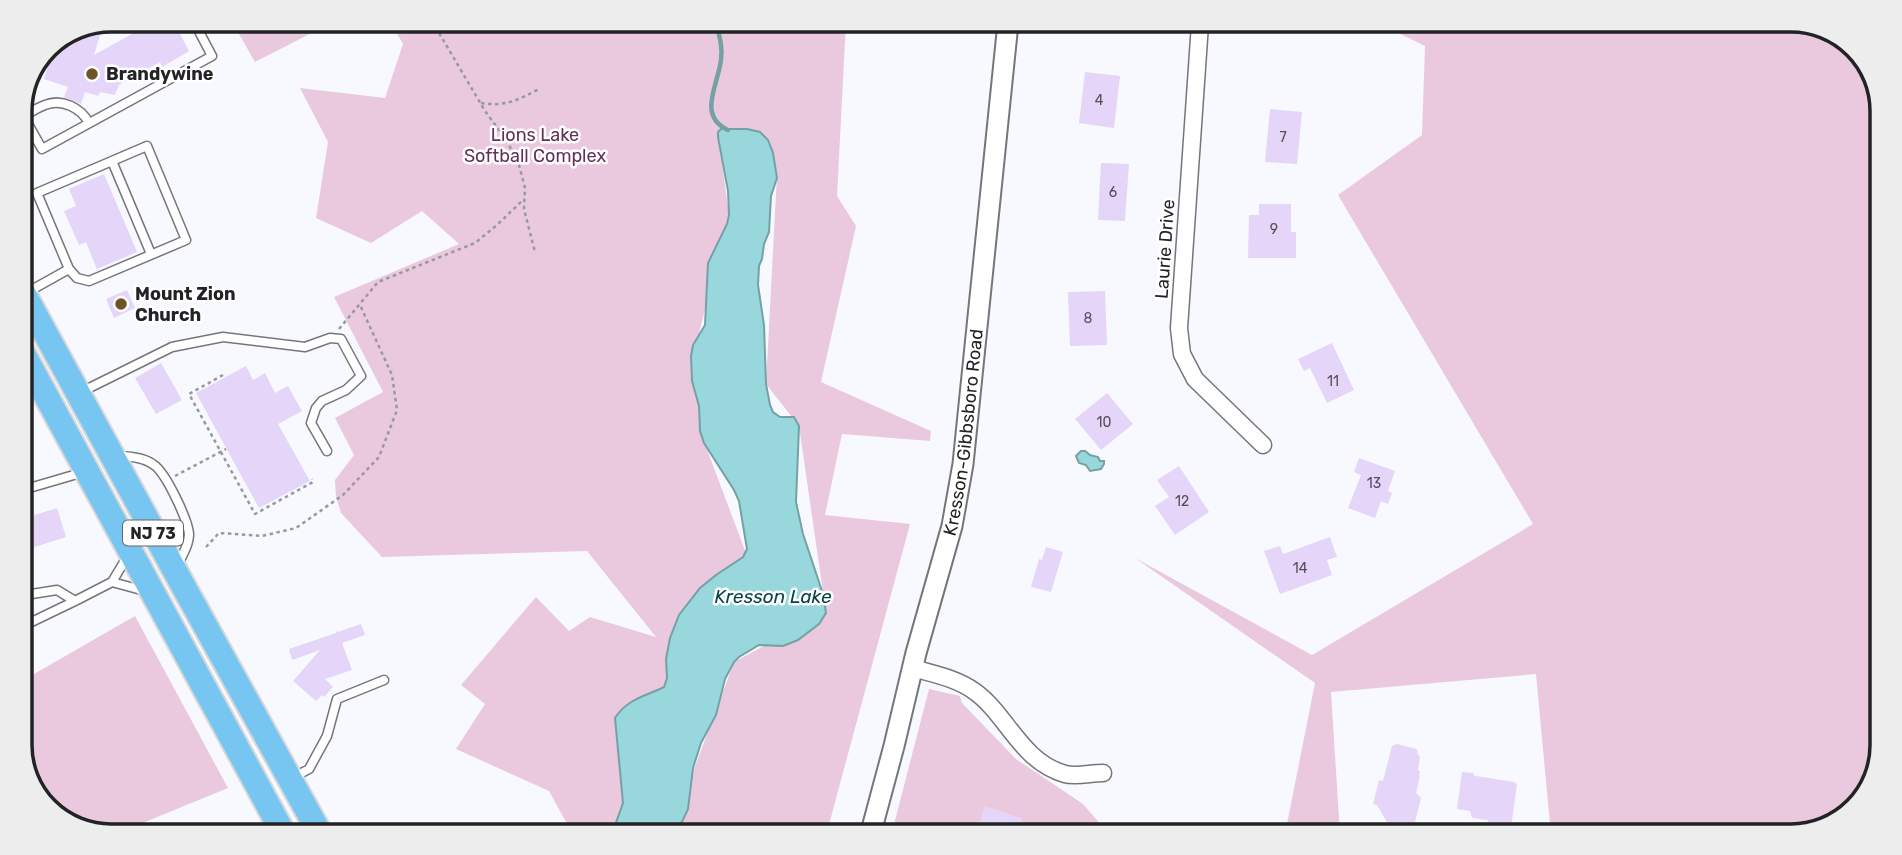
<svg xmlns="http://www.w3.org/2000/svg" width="1902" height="855" font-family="Rubik,sans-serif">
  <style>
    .green { fill: #eac9df }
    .water { fill: #98d7db; stroke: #75a1a4; stroke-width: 2 }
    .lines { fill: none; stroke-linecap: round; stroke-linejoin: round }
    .stream { stroke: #75a1a4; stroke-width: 4.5 }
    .building { fill: #e4d5f9 }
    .service-casing { stroke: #74767c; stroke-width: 11 }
    .minor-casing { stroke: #74767c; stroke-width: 19 }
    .tertiary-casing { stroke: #74767c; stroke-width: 23 }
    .trunk-casing { stroke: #d7d7d8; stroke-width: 28 }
    .path { stroke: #97999d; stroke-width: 2.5; stroke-dasharray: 3.5 3.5; stroke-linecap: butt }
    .service { stroke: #fff; stroke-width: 8 }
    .minor { stroke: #fff; stroke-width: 16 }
    .tertiary { stroke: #fff; stroke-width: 19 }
    .trunk { stroke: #77c6f2; stroke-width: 24 }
    .poi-dot { fill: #6d5325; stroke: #fff; stroke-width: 2.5 }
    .labels { text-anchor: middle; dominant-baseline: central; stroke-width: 5; stroke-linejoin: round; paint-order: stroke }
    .number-label { font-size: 14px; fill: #52505a }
    .shield { fill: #fff; stroke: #646566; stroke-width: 2 }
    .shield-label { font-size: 16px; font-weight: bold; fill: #222325 }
    .poi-label { font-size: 18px; font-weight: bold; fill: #222325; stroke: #fff; text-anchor: start }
    .park-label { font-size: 18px; fill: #642f56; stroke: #fff }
    .street-label { font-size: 18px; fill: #222325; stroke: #fff }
    .water-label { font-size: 19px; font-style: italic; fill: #084347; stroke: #fff }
    .rim { fill: none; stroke: #222325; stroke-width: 3.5 }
  </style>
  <rect width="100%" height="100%" fill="#f7f9ff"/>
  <path class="green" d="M231 20H337L255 62Z
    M389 20 846 22 837 196 856 226 821 382 931 431 930 441 842 434 825 515 910 524 827 832 671 831 734 662 826 613 799 426 766 384 777 174 718 133 729 215 698 337 700 431 746 553 679 615 664 687 613 831H571L549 791 456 749 485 704 461 685 536 597 569 631 590 617 656 637 587 551 382 557 341 513 336 497 335 480 354 455 335 418 383 392 334 297 459 244 422 211 371 243 316 218 328 142 300 88 385 98 403 44Z
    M1382 25 1827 26 1867 60 1883 105 1876 780 1842 820 1792 836 1551 835 1536 674 1331 692 1340 834H1285L1315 683 1135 558 1312 655 1533 524 1338 195 1422 135 1425 46Z
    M135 616 228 788 128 829H75L38 800 19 751V679L27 678Z
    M929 689 960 696 962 703 1016 759 1083 804 1108 833 892 832Z"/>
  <path class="water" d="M721 129H747L760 132 768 140 773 153 777 178 771 196 769 232 764 244 762 259 759 266 758 285 764 325 766 384 770 405 773 412 780 417H794L799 426 796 502 803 534 823 594 826 613 819 624 798 640 783 646 759 645 739 657 734 662 725 679 716 715 701 743 693 768 688 809 682 822 674 831H613L623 803 615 718C627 699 646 696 664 687L667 678 666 659 670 638 679 615 700 588 716 575 743 557 747 549 739 501 734 490 704 443 700 431 699 406 692 381 691 356 693 345 705 325 708 263 727 224 729 215 728 191 718 137V132Z
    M1081 451H1085L1090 455 1098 457 1100 461H1104V464L1101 469 1090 471 1086 465 1079 463 1076 456Z"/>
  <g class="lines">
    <path class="stream" d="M716 22C719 35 723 47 721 60 718 85 697 116 728 130"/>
  </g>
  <path class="building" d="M135 19H172L189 51 162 67 160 62 119 85 115 95 100 92 98 96 85 92 81 104 64 97 68 87 44 79 47 69 37 66 46 46 104 22 94 55 141 29Z
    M1085 72 1120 76 1114 128 1079 123Z
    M1270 109 1302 112 1297 164 1265 162Z
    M1101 163 1129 164 1125 221 1098 220Z
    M104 174 137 252 97 269 86 242 79 245 64 211 76 206 69 189Z
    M1259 204H1291V232H1296V258H1248L1249 215H1259Z
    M127 290 135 308 114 318 106 299Z
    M1105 291 1107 345 1070 346 1068 292Z
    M1332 343 1354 390 1327 403 1310 368 1304 371 1298 359Z
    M161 363 182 400 156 414 135 378Z
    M246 366 253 380 265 373 275 393 288 386 302 411 278 424 310 481 259 508 196 393Z
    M1107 393 1133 424 1101 450 1075 419Z
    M1359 458 1395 471 1388 491 1392 493 1388 504 1381 501 1375 518 1348 508 1361 475 1354 472Z
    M1179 466 1209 512 1175 535 1155 506 1169 497 1157 480Z
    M57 508 66 537 19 552V520Z
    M1330 537 1337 557 1327 560 1332 575 1280 594 1264 551 1280 546 1283 554Z
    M1046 547 1063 552 1051 592 1031 587 1039 559 1042 560Z
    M361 624 365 635 342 643 352 670 325 679 333 687 324 697 322 695 316 701 293 681 320 650 292 660 289 649 336 633 338 630V632Z
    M1397 744 1417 749 1418 755 1420 756 1418 770 1420 771 1419 775H1420L1416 793 1421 798 1412 834H1394L1377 805 1373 804 1379 780 1383 781 1392 746Z
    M1462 772 1474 773 1473 775 1476 776 1514 782 1517 784 1510 835 1487 834 1488 820 1472 818 1470 811 1457 809Z
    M985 806 1023 819 1019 833 976 832Z"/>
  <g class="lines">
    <g class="service-casing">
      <path id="service" d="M19 108 42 149 212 56 193 20
        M20 119C28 114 36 108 45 105 62 98 81 108 89 123
        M69 269 37 193 112 161
        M26 293 69 269 77 278 89 281 186 240 147 146 112 161 151 254
        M81 392 172 347 223 337 305 347 330 338 341 339 361 376 346 390 322 401 316 408 311 423 327 451
        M116 456C129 456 144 457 154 465 166 473 188 520 189 534 189 545 182 556 177 566
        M19 491 84 472
        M127 557 112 582 145 591
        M19 596 57 590 75 601
        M19 628 75 601 112 582
        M294 777 309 769 327 736 337 699 384 680"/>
    </g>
    <g class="minor-casing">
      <path id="minor" d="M1200 24 1179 328 1182 354 1195 379 1263 445
        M913 668C933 674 956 678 974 691 1007 714 1020 761 1065 774 1076 777 1091 773 1103 773"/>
    </g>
    <g class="tertiary-casing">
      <g id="tertiary">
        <path id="s1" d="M871 832 894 746 916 653 952 526 963 464 1008 23"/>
      </g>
    </g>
    <g class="trunk-casing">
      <path id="trunk" d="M19 285 175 571 318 830
        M19 346 281 829"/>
    </g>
    <path class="path" d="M432 21 485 111 507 141 519 165 525 188 524 209 535 252
      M481 103C505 107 518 100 539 89
      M339 329 378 282 475 243 497 225 524 199
      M223 375 189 394 255 514 313 482 312 479
      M175 476 226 449
      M206 547 219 533 262 536 296 528 343 495 379 457 397 410 392 375 360 305"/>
    <use href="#service" class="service"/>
    <use href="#minor" class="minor"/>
    <use href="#tertiary" class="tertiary"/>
    <use href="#trunk" class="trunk"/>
  </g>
  <g class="poi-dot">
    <circle cx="92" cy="74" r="7"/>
    <circle cx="121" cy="304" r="7"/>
  </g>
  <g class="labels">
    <g class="number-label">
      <text x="1099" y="100">4</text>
      <text x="1283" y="137">7</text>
      <text x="1113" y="192">6</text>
      <text x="1274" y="229">9</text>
      <text x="1088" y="318">8</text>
      <text x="1333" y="381">11</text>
      <text x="1104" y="422">10</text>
      <text x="1374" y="483">13</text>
      <text x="1182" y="501">12</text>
      <text x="1300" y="568">14</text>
    </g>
    <rect class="shield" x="123" y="520.5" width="60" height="25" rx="5"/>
    <g class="shield-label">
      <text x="153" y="533">NJ 73</text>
    </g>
    <g class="poi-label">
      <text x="106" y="74">Brandywine</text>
      <text x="135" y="294">Mount Zion<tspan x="135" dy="21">Church</tspan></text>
    </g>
    <g class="park-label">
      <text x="535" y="135">Lions Lake<tspan x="535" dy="21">Softball Complex</tspan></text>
    </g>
    <g class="street-label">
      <text transform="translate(1165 249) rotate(-86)">Laurie Drive</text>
      <text stroke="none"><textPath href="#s1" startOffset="411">Kresson-Gibbsboro Road</textPath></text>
    </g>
    <g class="water-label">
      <text x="773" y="596">Kresson Lake</text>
    </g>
  </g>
  <path d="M0 0H1902V855H0ZM111 32H1791A79 79 0 0 1 1870 111V745A79 79 0 0 1 1791 824H111A79 79 0 0 1 32 745V111A79 79 0 0 1 111 32Z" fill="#ededee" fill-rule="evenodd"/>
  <path class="rim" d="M111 32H1791A79 79 0 0 1 1870 111V745A79 79 0 0 1 1791 824H111A79 79 0 0 1 32 745V111A79 79 0 0 1 111 32Z"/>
</svg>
